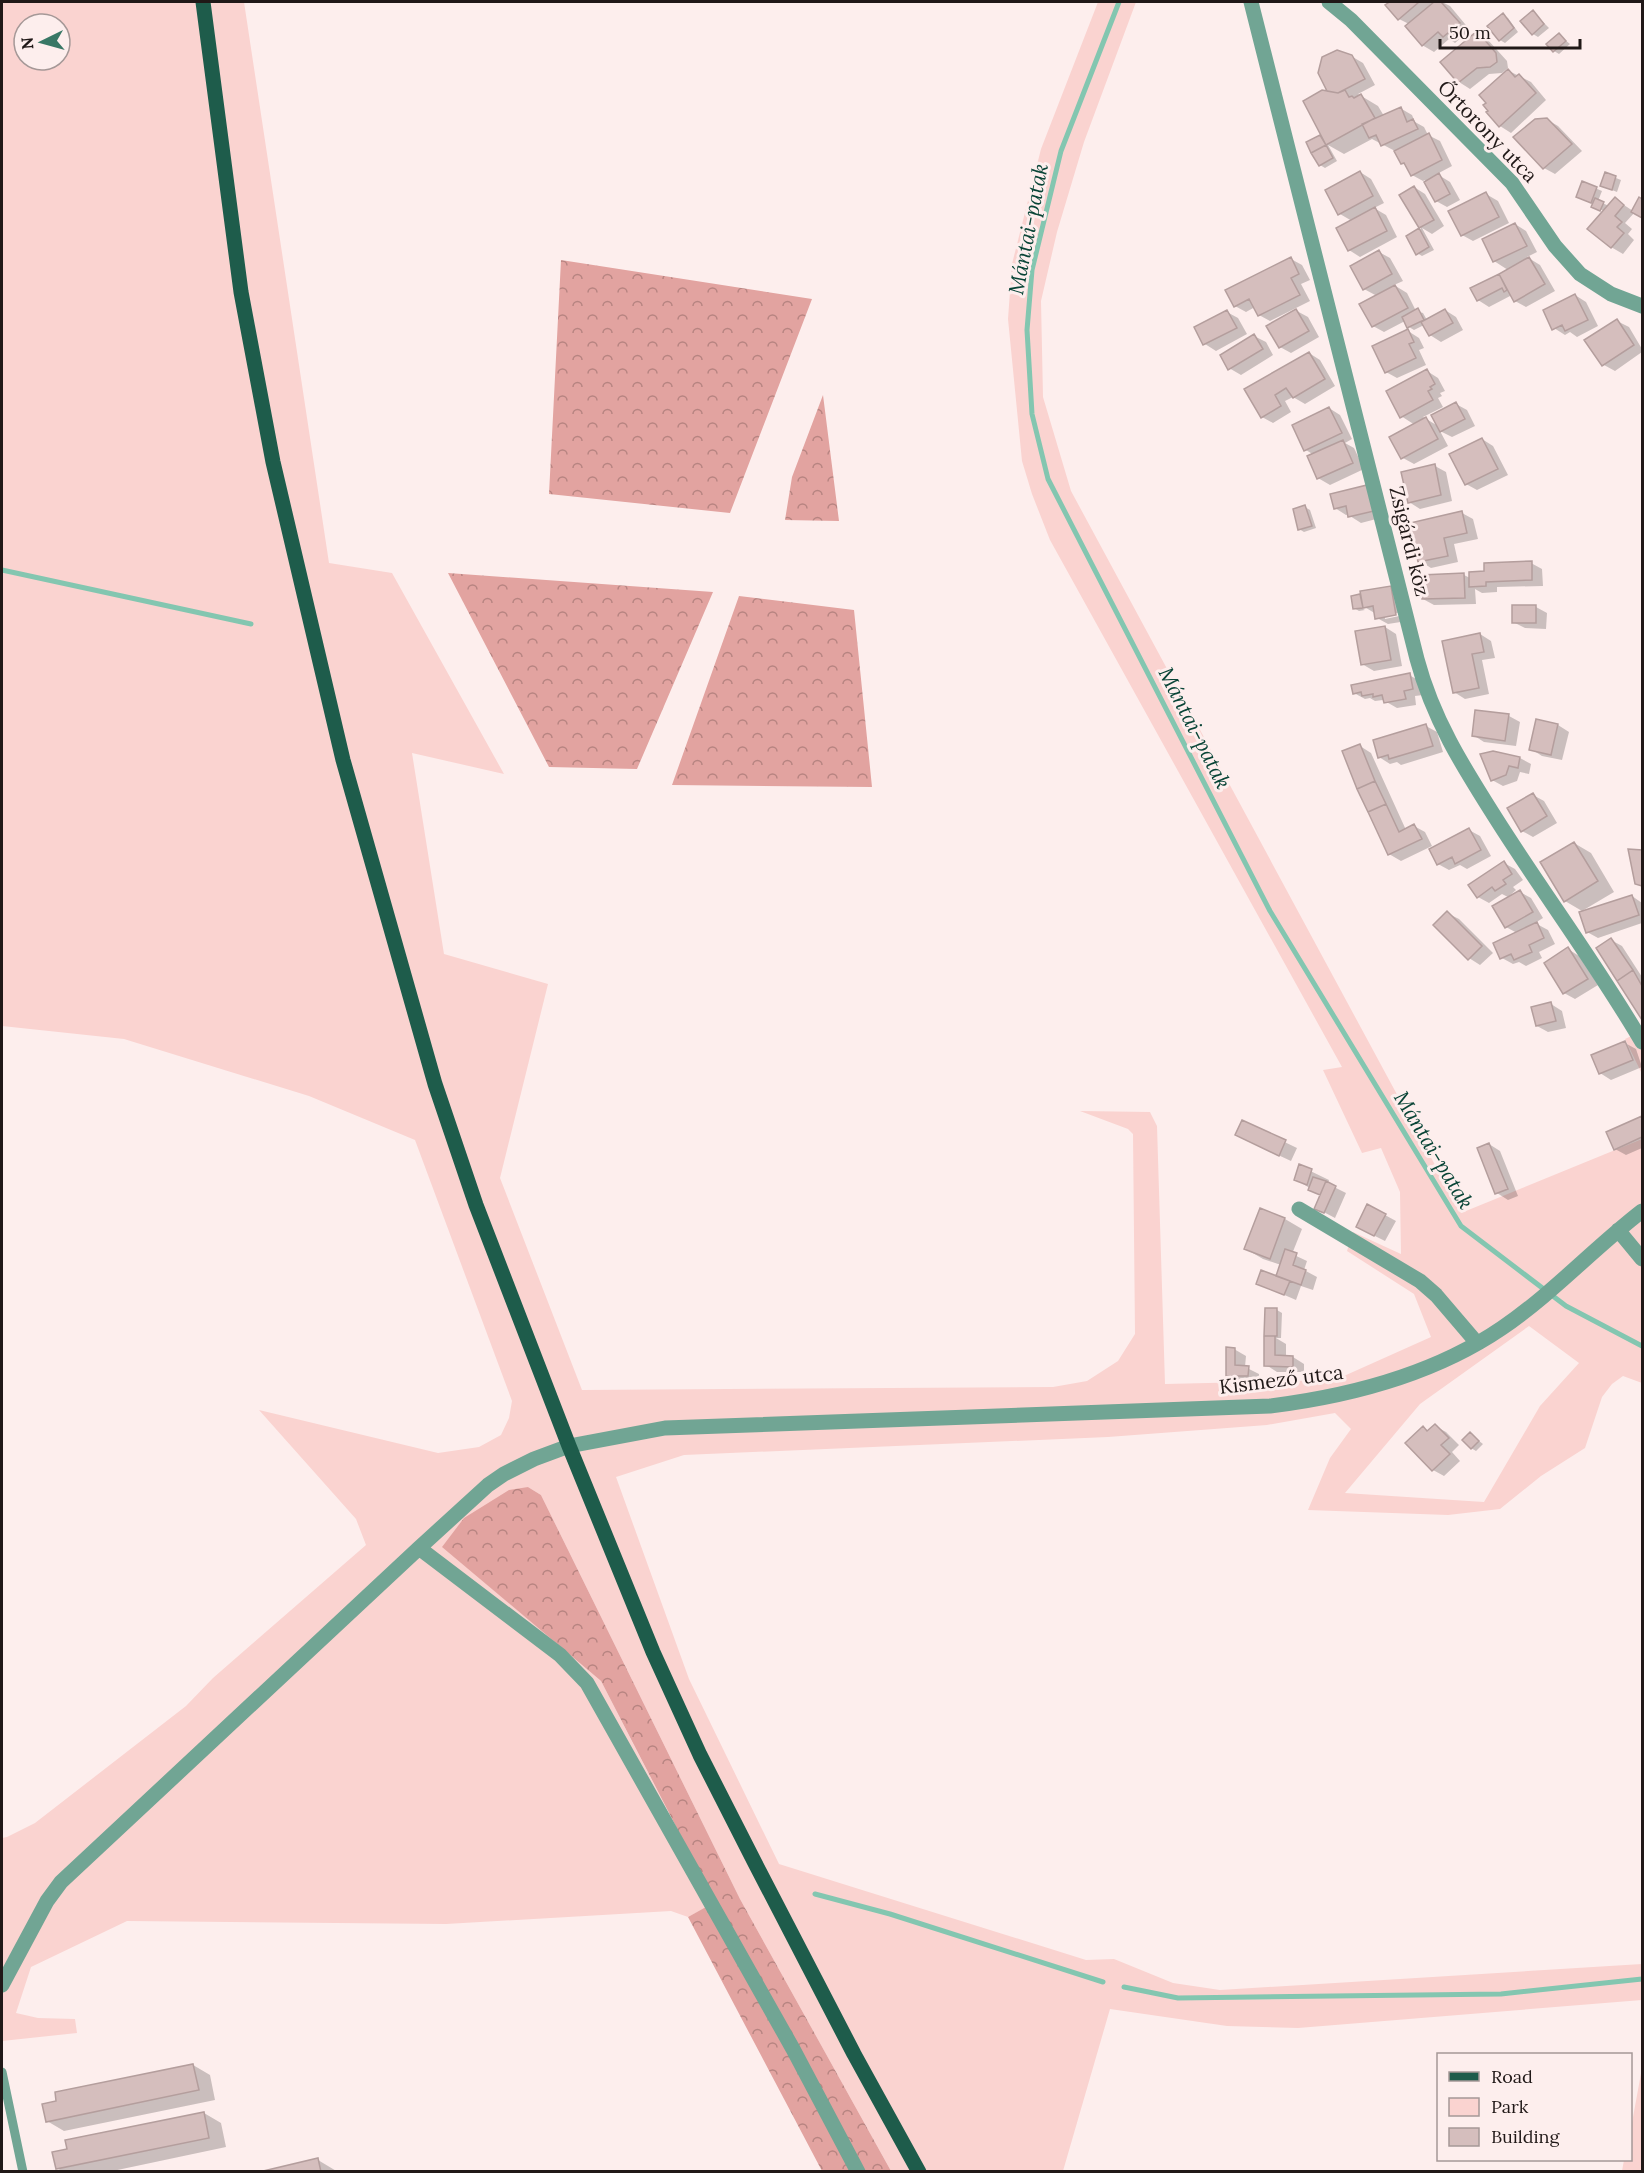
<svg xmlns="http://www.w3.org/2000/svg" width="1644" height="2173" font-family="Lora,serif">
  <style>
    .green { fill: #fad3d0; fill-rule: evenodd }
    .forest { fill: url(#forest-crowns) }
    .shadow { fill: #0003; fill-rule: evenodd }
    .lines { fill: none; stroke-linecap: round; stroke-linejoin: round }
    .stream { stroke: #83c6b0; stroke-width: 5 }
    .building { fill: #d5bebd; stroke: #b49e9d; stroke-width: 1.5 }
    .lane { stroke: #71a594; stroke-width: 9 }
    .street { stroke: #71a594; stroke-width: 15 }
    .primary { stroke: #1e5c4b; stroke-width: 15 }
    .labels { text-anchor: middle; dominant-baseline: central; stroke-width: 6; stroke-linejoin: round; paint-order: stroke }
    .street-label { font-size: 20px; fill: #201817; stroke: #fdeeed }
    .water-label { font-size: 21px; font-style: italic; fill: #084436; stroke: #fdeeed }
  </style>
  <defs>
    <pattern id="forest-crowns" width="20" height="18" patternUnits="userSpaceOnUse" patternTransform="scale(1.5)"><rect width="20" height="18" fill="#e2a3a0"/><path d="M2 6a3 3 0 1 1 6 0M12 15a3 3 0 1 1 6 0" fill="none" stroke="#b78481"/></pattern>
  </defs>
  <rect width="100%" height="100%" fill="#fdeeed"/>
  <path class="green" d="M2 2H244L329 563 392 573 504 774 412 753 444 954 548 984 500 1178 582 1390 1053 1387 1087 1381 1118 1361 1135 1334 1133 1134 1128 1129 1080 1111 1150 1112 1157 1126 1165 1384 1335 1380 1431 1337 1414 1294 1347 1251 1353 1232 1401 1254 1400 1192 1381 1148 1362 1153 1323 1070 1342 1067 1050 540 1032 494 1022 461 1008 319 1012 264 1041 149 1098 2H1136L1084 142 1057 232 1041 301 1043 397 1071 491 1461 1213 1642 1139V1383L1623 1376 1612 1384 1602 1397 1585 1448 1541 1476 1500 1509 1448 1515 1308 1510 1330 1458 1351 1429 1335 1413 1267 1425 1108 1437 684 1455 616 1477 689 1679 779 1864 1086 1960 1114 1959 1173 1983 1220 1990 1642 1964V2000L1298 2028 1227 2026 1110 2009 1063 2171H891L740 1899 541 1495 528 1487 443 1547 601 1681 715 1903 688 1917 671 1911 446 1924 127 1921 31 1967 16 2013 38 2018 75 2019 77 2033 2 2041V1838L7 1837 35 1823 186 1706 213 1678 366 1545 356 1519 259 1410 438 1453 479 1447 501 1435 509 1418 512 1401 415 1140 309 1096 124 1039 2 1026ZM24 24H60V60H24ZM1529 1326 1579 1363 1540 1406 1484 1502 1345 1493 1420 1404Z
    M1642 1031V1074L1625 1039Z
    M1642 2068V2171H1622L1624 2160H1630L1631 2128Z"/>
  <path class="forest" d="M561 260 812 299 730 513 549 494Z
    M823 395 839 521 785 520 792 477Z
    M448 573 713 592 637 769 549 767Z
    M739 596 854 610 872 787 672 785Z
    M528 1487 541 1495 740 1899 891 2171H822L688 1917 715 1902 601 1681 442 1547 464 1518 509 1490Z"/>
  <path class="shadow" d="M1389 2H1442L1450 6 1470 30 1455 43 1449 39 1434 52 1422 45 1409 24 1399 19Z
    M1533 12 1549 28 1538 37 1533 34Z
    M1503 15 1508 18 1518 32 1505 43 1500 40Z
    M1477 33 1488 40 1507 61 1508 68 1502 73 1489 74 1470 89 1459 82 1443 63Z
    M1559 35 1570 44 1559 54 1554 51Z
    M1351 56 1363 63 1375 85 1358 94 1378 106 1384 116 1400 108 1412 115 1415 122 1424 127 1428 135 1440 141 1452 166 1437 174 1450 182 1460 200 1447 207 1436 201 1425 180 1423 181 1412 175 1408 167 1402 163 1395 151 1372 139 1344 154 1328 145 1337 161 1325 168 1320 165 1308 143 1322 135 1329 93Z
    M1509 71 1531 82 1546 100 1511 133 1500 126 1488 112Z
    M1546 119 1558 126 1582 151 1555 174 1544 168Z
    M1360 172 1371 179 1384 203 1374 208 1386 215 1397 237 1360 257 1349 250 1352 221 1340 214Z
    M1606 174 1621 180 1617 192 1607 188Z
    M1583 183 1602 191 1598 201 1609 206 1615 199 1633 211 1640 199 1642 200V217L1635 212 1625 223 1632 229 1628 234 1634 240 1623 254 1611 247 1608 212 1596 208 1594 204 1583 199Z
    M1414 187 1425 194 1444 226 1432 234 1422 228 1434 250 1422 256 1417 253 1408 236 1421 229 1401 195Z
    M1486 194 1498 201 1509 223 1473 241 1462 235Z
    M1515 224 1526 231 1537 252 1527 257 1540 265 1555 291 1526 307 1515 301 1512 295 1489 307 1478 300 1472 289 1508 270 1494 261Z
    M1379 252 1390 258 1403 281 1394 285 1407 293 1416 311 1423 313 1427 320 1445 310 1456 317 1463 330 1441 342 1430 335 1424 325 1414 330 1409 327 1405 321 1384 332 1373 326 1377 296 1364 289Z
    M1291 259 1302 265 1310 280 1301 284 1310 301 1270 321 1259 315 1255 307 1246 312 1235 306Z
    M1575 295 1586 302 1598 326 1577 337 1570 332 1565 335 1554 328Z
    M1295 310 1308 317 1319 337 1291 353 1280 347Z
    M1227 312 1238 318 1247 334 1216 351 1205 344Z
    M1617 321 1629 327 1642 349V352L1615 371 1604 365 1586 340Z
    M1408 331 1419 338 1424 348 1419 350 1426 365 1397 378 1386 372Z
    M1254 336 1266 342 1273 355 1241 375 1229 368Z
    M1309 353 1320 360 1335 386 1305 404 1293 397 1285 401 1291 412 1273 423 1262 417 1247 390Z
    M1427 371 1438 378 1445 391 1440 393 1442 396 1438 398 1443 407 1423 417 1438 426 1456 404 1467 410 1475 426 1452 437 1440 431 1448 446 1414 464 1403 458 1415 425 1401 416Z
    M1329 408 1340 415 1352 439 1345 443 1354 448 1364 469 1330 485 1318 478 1314 455 1306 450Z
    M1482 439 1493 446 1508 475 1477 490 1466 484Z
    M1435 466 1446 472 1452 501 1420 509 1409 502Z
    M1367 486 1384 517 1361 523 1350 516 1349 514 1346 515 1335 508Z
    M1305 507 1310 510 1316 528 1304 532 1299 529Z
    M1462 513 1473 519 1478 539 1454 544 1458 562 1431 568 1420 561Z
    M1531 563 1542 569 1543 586 1497 587V592L1482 593 1475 589 1476 604 1434 605 1423 599V576L1464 575 1470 578 1485 573Z
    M1391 588 1402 594 1407 621 1388 624 1377 618 1376 614 1363 606 1361 608 1365 610 1359 611 1354 608 1352 597ZM1403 612 1404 615 1385 619V615Z
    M1536 607 1547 613 1546 629 1525 628 1513 622Z
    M1385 627 1396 634 1402 666 1374 671 1362 664Z
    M1480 634 1491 641 1495 658 1482 660 1489 694 1465 699 1454 692Z
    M1409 675 1420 681 1423 695 1415 696 1416 705 1397 708 1383 700 1375 701 1370 698 1365 699 1354 693Z
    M1509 716 1520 722 1516 746 1484 742 1473 735Z
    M1558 725 1569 732 1562 760 1542 756 1531 749Z
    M1426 726 1437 732 1443 752 1401 765 1397 762 1390 764 1379 757Z
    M1360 746 1371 753 1406 830 1414 826 1425 832 1432 846 1401 861 1389 854Z
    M1493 752 1520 758 1531 764 1529 774 1520 772 1517 781 1503 786 1492 780Z
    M1533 795 1544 801 1557 823 1533 837 1522 831Z
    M1469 830 1480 836 1491 856 1467 869 1460 865 1449 870 1438 864Z
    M1574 843 1591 853 1614 892 1582 911 1565 901Z
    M1504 863 1515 869 1523 880 1513 887 1516 890 1508 897 1502 894 1489 903 1478 897Z
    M1520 892 1531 898 1543 918 1535 923 1548 930 1555 944 1539 952 1542 958 1526 966 1519 962 1513 964 1502 958 1517 933 1506 927Z
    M1632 896 1642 903V923L1598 938 1587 932Z
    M1447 913 1459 919 1493 953 1480 965 1469 958Z
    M1611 940 1622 946 1642 977V1017L1598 949Z
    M1568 949 1579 956 1598 985 1575 999 1564 993Z
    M1551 1004 1562 1011 1566 1028 1548 1032 1537 1026Z
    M1625 1043 1636 1049 1642 1067 1611 1080 1600 1073Z
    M1642 1118V1148L1626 1155 1615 1149 1608 1133Z
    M1243 1122 1297 1148 1291 1161 1248 1141Z
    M1489 1144 1500 1151 1518 1196 1508 1200 1497 1193 1479 1148Z
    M1300 1166 1329 1180 1328 1184 1346 1193 1335 1218 1316 1208 1321 1195 1295 1179Z
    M1261 1210 1285 1219 1302 1229 1292 1254 1307 1261 1304 1270 1317 1277 1313 1290 1301 1286 1296 1300 1257 1283 1277 1278 1281 1265 1263 1259 1246 1249Z
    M1385 1215 1396 1221 1385 1241 1369 1233Z
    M1277 1310 1282 1313 1281 1338H1276L1286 1344V1357H1293L1304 1364V1372H1277L1266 1365Z
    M1234 1349 1246 1356 1245 1367 1259 1374V1382L1239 1381 1227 1375Z
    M1435 1426 1446 1432 1459 1445 1452 1452 1460 1461 1444 1476 1433 1470 1423 1428 1429 1431Z
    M1470 1434 1483 1444 1476 1451 1471 1448Z
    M193 2065 210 2075 215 2100 64 2131 47 2121Z
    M204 2113 221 2123 226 2147 108 2172H63L57 2168Z
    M318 2160 338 2172H266Z"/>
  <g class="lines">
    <path class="stream" d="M1119 2 1061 151 1032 270 1027 330 1032 414 1048 479 1270 911 1461 1226 1566 1306 1642 1346
      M2 570 251 624
      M815 1894 890 1914 1103 1982
      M1124 1987 1178 1998 1501 1994 1642 1979"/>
  </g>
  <path class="building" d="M1387 2H1419L1398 20 1385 5 1388 3Z
    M1434 2H1441L1460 23 1443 37 1438 32 1422 46 1405 26Z
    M1533 10 1544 24 1532 35 1520 21Z
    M1503 13 1514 28 1499 41 1487 26Z
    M1477 31 1496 53 1497 62 1490 67 1477 68 1458 83 1440 62Z
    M1559 33 1566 41 1553 52 1546 44Z
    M1337 50 1352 55 1365 79 1338 93 1327 91 1318 73 1322 57Z
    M1508 69 1515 77 1519 74 1536 93 1499 127 1486 112 1488 111 1483 105 1486 103 1479 95Z
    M1322 90 1338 93 1345 90 1349 97 1352 96 1354 98 1361 94 1375 118 1326 145 1303 101Z
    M1401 107 1407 122 1413 119 1418 129 1381 146 1376 135 1369 138 1362 124Z
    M1547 118 1572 144 1543 169 1513 137 1535 119Z
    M1429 133 1442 160 1411 176 1404 163 1401 164 1394 151Z
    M1320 135 1326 145 1311 153 1306 142Z
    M1326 145 1333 158 1319 166 1311 153Z
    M1360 171 1373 196 1338 215 1325 190Z
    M1605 172 1616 176 1612 190 1600 186Z
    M1439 173 1450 194 1435 202 1424 182Z
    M1582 181 1597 187 1591 203 1576 197Z
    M1414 186 1434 220 1419 228 1399 195Z
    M1486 192 1499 217 1461 236 1448 211Z
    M1615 197 1624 205 1615 216 1622 222 1617 227 1624 233 1611 248 1587 229Z
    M1639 197 1642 199V218L1631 212Z
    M1595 198 1604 202 1600 211 1591 207Z
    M1375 207 1387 231 1348 251 1336 228Z
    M1515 223 1527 246 1493 262 1482 239Z
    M1419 228 1429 247 1416 255 1406 236Z
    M1379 250 1392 274 1363 290 1350 266Z
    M1291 257 1299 274 1291 278 1300 295 1258 316 1249 299 1234 307 1225 290Z
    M1529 257 1545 284 1514 302 1499 274Z
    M1499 274 1507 290 1504 292 1502 288 1477 301 1470 288Z
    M1395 285 1408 308 1372 327 1359 304Z
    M1575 294 1588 320 1565 331 1562 325 1552 330 1543 310Z
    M1418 308 1424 320 1407 328 1402 317Z
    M1296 309 1309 331 1279 348 1266 326Z
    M1445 309 1453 323 1429 336 1421 322Z
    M1227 310 1237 328 1203 345 1194 327Z
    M1617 319 1634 345 1602 366 1584 340Z
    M1408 329 1414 342 1409 344 1416 358 1385 373 1372 346Z
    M1254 334 1263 349 1228 370 1220 355Z
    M1309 352 1325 379 1293 398 1286 388 1275 395 1281 406 1261 418 1244 389Z
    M1427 369 1435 384 1430 387 1432 389 1428 391 1433 400 1400 418 1386 391Z
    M1456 402 1465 419 1440 432 1431 415Z
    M1329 407 1342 433 1304 451 1292 425Z
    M1426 417 1438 439 1401 459 1389 437Z
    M1482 438 1498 469 1465 485 1449 454Z
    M1343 440 1353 463 1317 479 1307 456Z
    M1435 464 1441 495 1408 503 1401 472Z
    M1367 485 1374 511 1348 517 1346 506 1334 509 1330 494Z
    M1305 505 1312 526 1298 530 1293 509Z
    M1462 511 1467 533 1444 538 1448 556 1418 562 1410 523Z
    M1532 561V580L1486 582V586L1469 587V572L1484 571V563Z
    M1464 573 1465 598 1422 599 1421 575Z
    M1391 586 1396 615 1375 619 1373 606 1363 608 1360 591Z
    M1360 594 1363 608 1353 609 1351 596Z
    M1512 605H1536V623H1512Z
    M1385 626 1391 660 1361 665 1355 631Z
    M1480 633 1484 652 1472 654 1479 688 1453 693 1442 641Z
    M1410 673 1413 689 1404 691 1406 699 1384 703 1382 695 1373 697V694L1362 696 1361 692 1353 694 1351 685Z
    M1475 710 1509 714 1505 741 1472 736Z
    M1536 719 1558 724 1551 755 1529 750Z
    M1426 724 1433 746 1389 759 1388 755 1378 758 1373 740Z
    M1360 744 1375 781 1357 789 1342 751Z
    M1493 751 1520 757 1518 768 1509 766 1506 775 1491 781 1480 754Z
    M1375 781 1386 804 1368 812 1357 789Z
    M1533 793 1547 816 1521 832 1507 808Z
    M1386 804 1399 832 1414 824 1422 839 1388 855 1368 812Z
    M1469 828 1481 850 1455 864 1452 857 1437 865 1429 849Z
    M1574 842 1598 881 1564 902 1540 862Z
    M1628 849 1642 850V886L1635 884Z
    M1504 861 1512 874 1503 880 1506 884 1495 891 1492 887 1477 898 1468 885Z
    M1520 890 1533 912 1505 928 1492 906Z
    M1632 895 1639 915 1586 933 1579 912Z
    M1447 911 1482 946 1468 960 1433 925Z
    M1537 922 1544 938 1529 945 1532 952 1514 960 1511 954 1500 959 1493 943Z
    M1611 938 1633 970 1617 981 1596 948Z
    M1568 947 1588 979 1563 994 1544 963Z
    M1633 970 1642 986V1020L1617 981Z
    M1551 1002 1556 1021 1536 1026 1531 1007Z
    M1625 1041 1633 1060 1599 1074 1591 1055Z
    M1642 1116V1137L1614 1150 1606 1132Z
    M1242 1120 1286 1140 1279 1156 1235 1135Z
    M1489 1143 1508 1189 1495 1194 1477 1148Z
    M1299 1164 1312 1169 1307 1185 1294 1180Z
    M1313 1177 1326 1181 1320 1195 1308 1190Z
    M1326 1181 1336 1186 1324 1213 1314 1209Z
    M1367 1204 1386 1214 1374 1236 1356 1227Z
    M1260 1208 1285 1218 1270 1259 1244 1249Z
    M1285 1249 1297 1253 1293 1265 1306 1270 1301 1285 1276 1276Z
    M1261 1270 1290 1281 1284 1295 1256 1284Z
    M1265 1308H1277V1336H1264Z
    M1264 1336H1275V1355L1293 1356V1367L1264 1366Z
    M1226 1347 1235 1348V1365L1249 1366 1248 1376H1226Z
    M1435 1424 1449 1438 1441 1445 1450 1454 1432 1471 1405 1443 1423 1426 1427 1431Z
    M1470 1432 1479 1441 1471 1449 1462 1440Z
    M193 2064 199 2090 46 2122 42 2104 56 2101 55 2092Z
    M204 2112 209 2138 56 2169 52 2152 67 2149 65 2140Z
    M318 2158 321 2172H259Z"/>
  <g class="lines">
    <path class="lane" d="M2 2072 23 2172"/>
    <path class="street" d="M1251 2 1417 659C1433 719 1462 765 1495 817 1543 893 1597 965 1642 1042
      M1329 2 1351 20 1512 183 1555 246 1580 274 1611 294 1642 306
      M1299 1209 1420 1281 1436 1295 1477 1343
      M1618 1230 1642 1259
      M419 1548 560 1655 587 1683 793 2049 858 2172
      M2 1985 47 1901 61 1882 419 1548 488 1485 504 1474 534 1459 569 1446 665 1428 1270 1406C1351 1396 1433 1375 1502 1328 1552 1294 1594 1248 1642 1211"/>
    <path class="primary" d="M203 2 241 292 273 462 343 760 435 1084 476 1205 569 1446 653 1652 700 1755 755 1863 854 2054 919 2172"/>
  </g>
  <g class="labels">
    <g class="street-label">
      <text transform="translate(1488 131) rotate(46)">Őrtorony utca</text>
      <text transform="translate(1410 541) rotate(76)">Zsigárdi köz</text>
      <text transform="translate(1281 1379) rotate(-7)">Kismező utca</text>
    </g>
    <g class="water-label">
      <text transform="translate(1028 229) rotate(-79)">Mántai-patak</text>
      <text transform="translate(1195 728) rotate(63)">Mántai-patak</text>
      <text transform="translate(1434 1150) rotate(59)">Mántai-patak</text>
    </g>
  </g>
  <rect width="1644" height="2173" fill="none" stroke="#201817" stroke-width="6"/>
  <rect x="1437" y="2053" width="195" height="108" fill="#fdeeed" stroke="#a59897" stroke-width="1.5"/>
  <rect x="1449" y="2072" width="30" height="9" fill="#1e5c4b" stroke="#a59897" stroke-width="1.5"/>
  <text x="1491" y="2083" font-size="18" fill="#201817">Road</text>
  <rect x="1449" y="2098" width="30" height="18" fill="#fad3d0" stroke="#a59897" stroke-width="1.5"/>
  <text x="1491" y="2113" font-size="18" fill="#201817">Park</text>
  <rect x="1449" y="2128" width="30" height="18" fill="#d5bebd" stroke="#a59897" stroke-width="1.5"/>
  <text x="1491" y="2143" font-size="18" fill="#201817">Building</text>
  <g transform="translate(42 42) rotate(265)"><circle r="28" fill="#fdeeed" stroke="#a59897" stroke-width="1.5"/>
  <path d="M0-4.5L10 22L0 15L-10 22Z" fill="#387765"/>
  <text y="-9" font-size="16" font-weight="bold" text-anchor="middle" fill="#201817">N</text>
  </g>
  <path d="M1440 39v9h140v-9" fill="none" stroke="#201817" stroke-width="3"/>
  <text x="1449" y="39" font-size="18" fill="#201817" stroke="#fdeeed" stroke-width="4.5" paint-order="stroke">50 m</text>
</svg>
